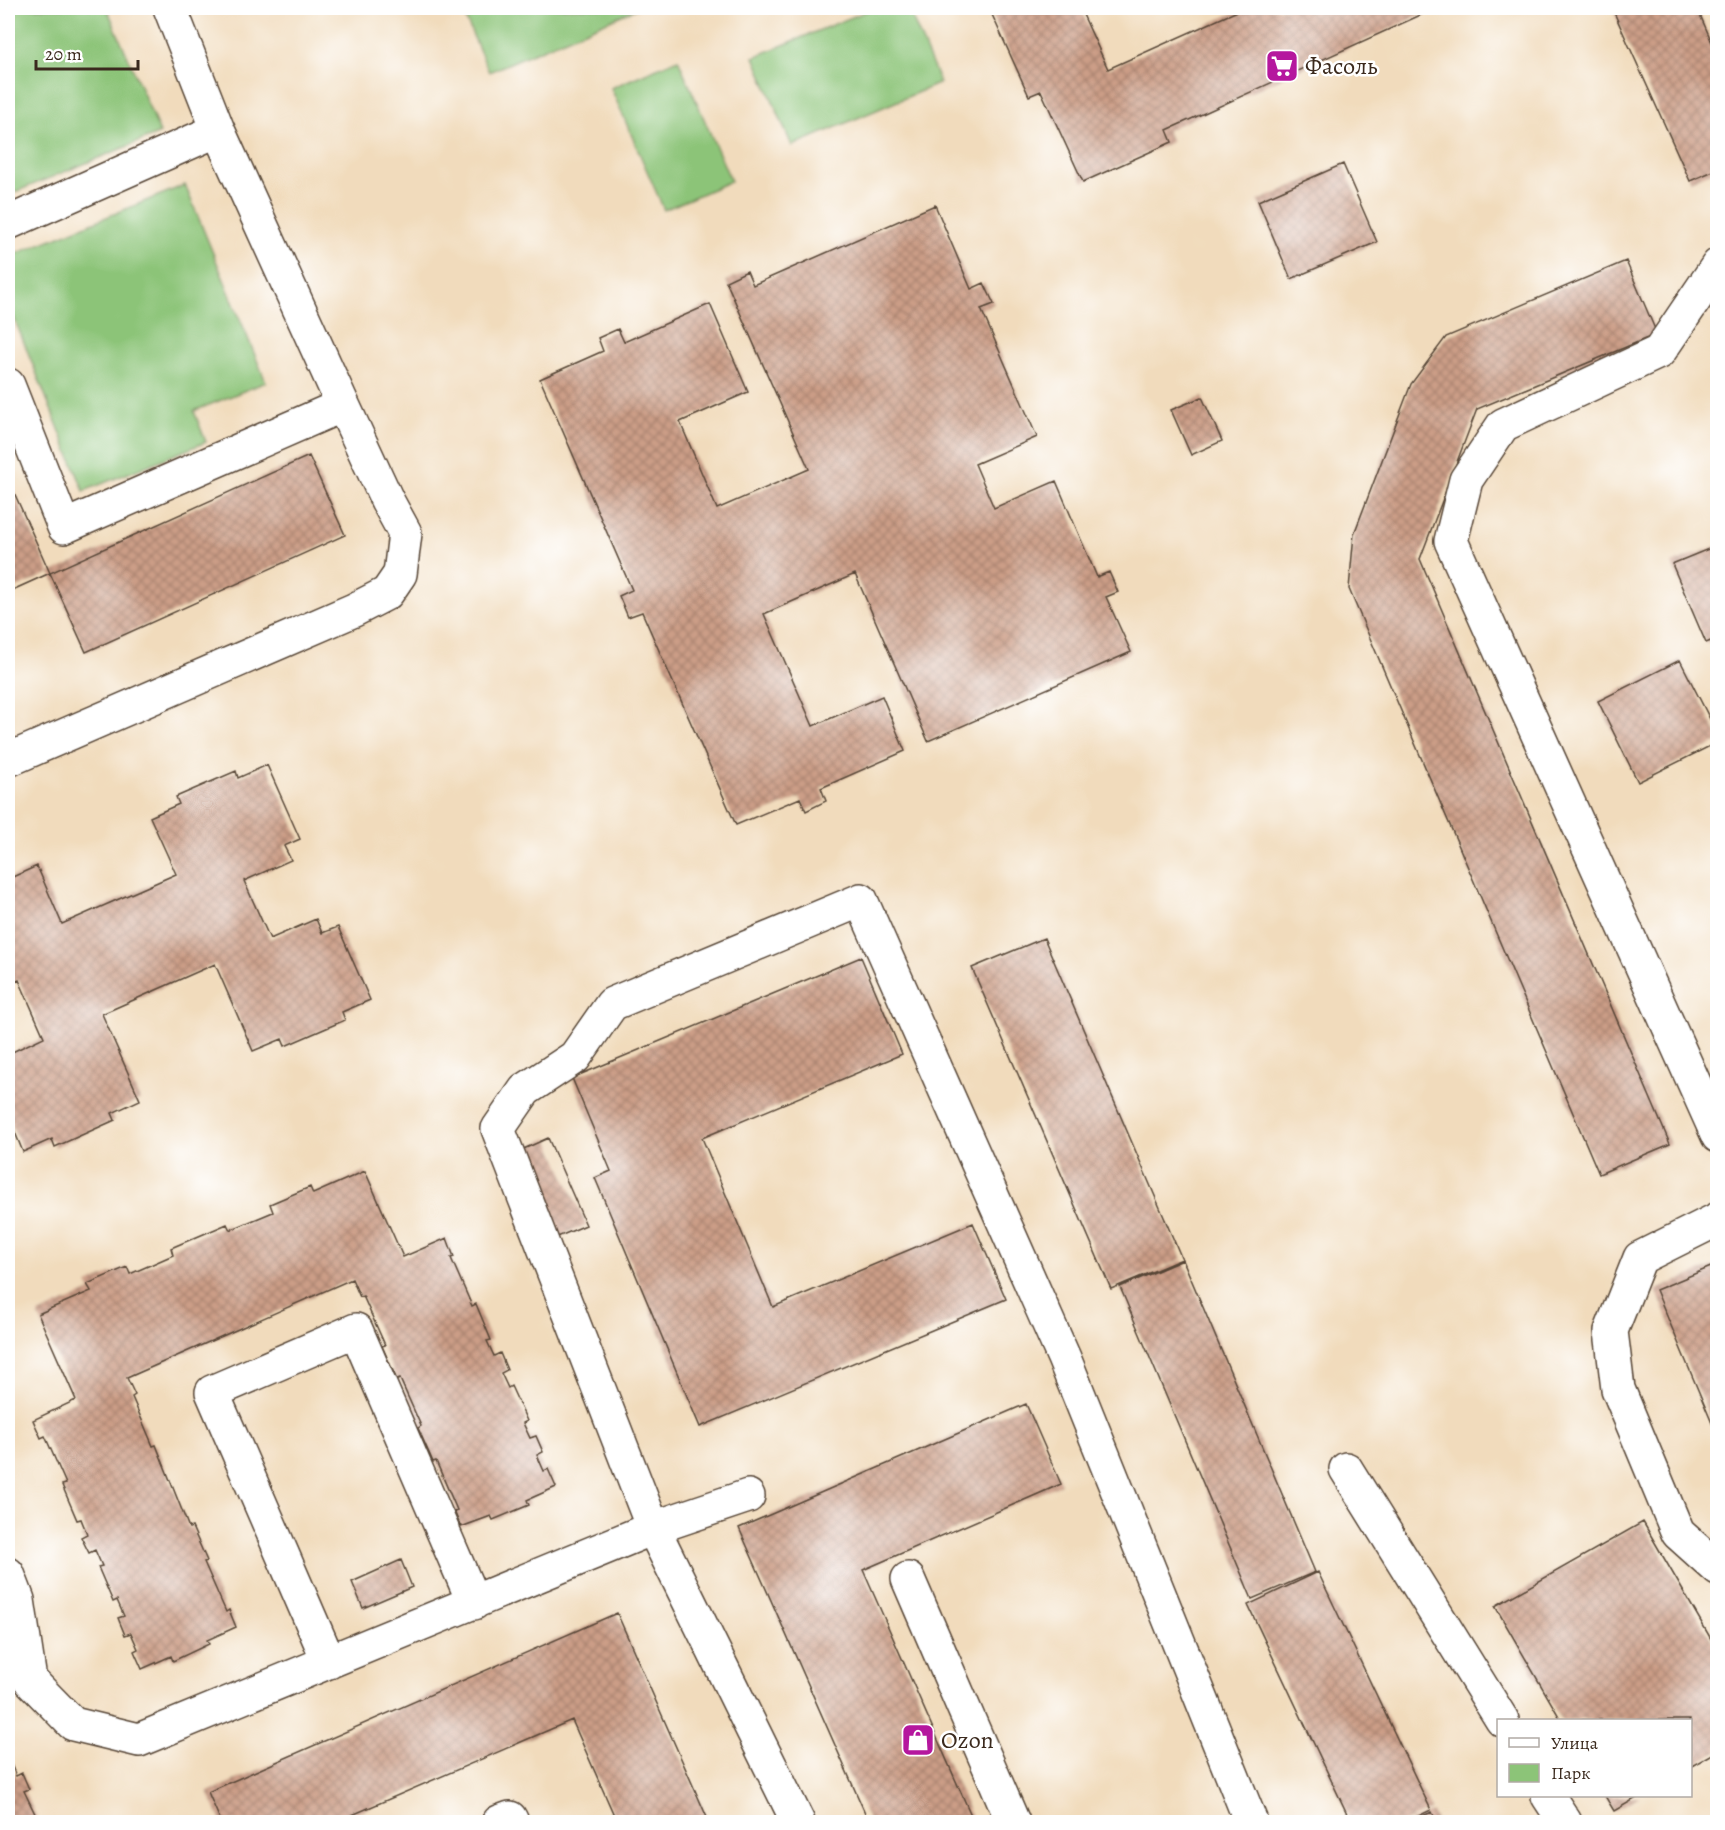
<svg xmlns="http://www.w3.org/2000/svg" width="1725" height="1830" font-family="Alegreya,serif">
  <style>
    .green { fill: #8cc478; stroke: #64774b; stroke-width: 1.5 }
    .building { fill: url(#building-cross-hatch) }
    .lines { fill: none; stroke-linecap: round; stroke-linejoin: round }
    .minor-casing { stroke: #564536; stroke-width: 36 }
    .minor { stroke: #fff; stroke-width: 33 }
    .labels { text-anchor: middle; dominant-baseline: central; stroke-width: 5; stroke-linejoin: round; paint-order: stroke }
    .poi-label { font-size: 24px; fill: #3b2a1e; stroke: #fff; text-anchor: start }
  </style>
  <defs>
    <pattern id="building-cross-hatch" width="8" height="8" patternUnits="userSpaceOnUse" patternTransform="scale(1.5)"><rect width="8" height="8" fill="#cc9e87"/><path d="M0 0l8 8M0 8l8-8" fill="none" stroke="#a7816e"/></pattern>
  </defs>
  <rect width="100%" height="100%" fill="#fff"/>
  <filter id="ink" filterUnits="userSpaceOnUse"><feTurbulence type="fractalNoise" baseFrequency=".0167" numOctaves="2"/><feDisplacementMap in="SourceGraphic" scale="12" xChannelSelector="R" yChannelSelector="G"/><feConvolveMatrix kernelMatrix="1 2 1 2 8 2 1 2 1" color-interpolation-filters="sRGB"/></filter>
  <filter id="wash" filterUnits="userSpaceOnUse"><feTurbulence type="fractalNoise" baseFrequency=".008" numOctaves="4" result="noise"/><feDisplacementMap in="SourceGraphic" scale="24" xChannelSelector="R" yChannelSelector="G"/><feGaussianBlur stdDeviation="1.35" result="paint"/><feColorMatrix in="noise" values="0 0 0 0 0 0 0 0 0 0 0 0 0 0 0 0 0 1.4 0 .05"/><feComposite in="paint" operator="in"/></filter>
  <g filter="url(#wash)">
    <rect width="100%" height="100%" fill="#f1dbbc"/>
    <path class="green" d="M8 8H107L160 133 8 195Z
      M461 8H638L489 72Z
      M874 8H908L940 83 792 146 754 57Z
      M678 59 731 181 664 210 611 88Z
      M185 185 266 382 194 411 206 442 84 491 8 303V257Z"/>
    <g id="blocks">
      <path class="building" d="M989 8H1080L1108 69 1244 8H1436L1167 130 1172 142 1083 182 1041 91 1029 96Z
        M1612 8H1697L1714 47 1718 45V169L1690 181Z
        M1343 164 1377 242 1291 279 1258 201Z
        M935 205 971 289 984 283 994 304 981 309 1037 437 975 464 994 508 1056 481 1097 577 1109 572 1118 592 1106 597 1131 652 928 741 855 574 764 614 813 726 882 696 905 751 821 788 826 801 806 811 800 798 736 825 642 612 628 617 619 596 632 590 540 379 603 351 598 338 618 329 624 342 710 304 748 392 680 422 717 509 809 469 726 281 747 271 753 285Z
        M1626 261 1657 334 1477 409 1420 559 1670 1144 1599 1174 1349 589 1354 534 1411 384 1446 337Z
        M1202 397 1222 441 1191 455 1171 410Z
        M309 456 345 535 86 652 50 573Z
        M8 479 50 573 8 592Z
        M1718 545V638L1706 643 1672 564Z
        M1680 660 1718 735V742L1638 782 1598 701Z
        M267 765 300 839 284 846 291 860 244 881 270 939 316 919 322 933 338 927 370 1000 342 1012 345 1020 285 1046 282 1039 253 1051 215 964 102 1014 140 1100 112 1113 115 1120 55 1147 52 1139 23 1152 8 1115V1054L44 1037 19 980 8 985V879L37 866 62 924 176 874 150 817 179 804 176 797 236 771 238 778Z
        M1044 938 1182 1259 1111 1289 972 968Z
        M861 957 902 1054 702 1138 773 1307 973 1223 1006 1299 700 1427 595 1178 611 1171 572 1078Z
        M548 1138 586 1225 555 1238 517 1152Z
        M365 1171 403 1257 447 1238 454 1257 451 1258 472 1306 476 1304 491 1340 487 1341 494 1356 500 1353 507 1370 501 1373 508 1388 511 1386 527 1421 523 1423 530 1438 536 1436 543 1452 537 1455 544 1471 548 1469 556 1487 527 1500 529 1505 493 1520 491 1516 461 1527 454 1511 457 1510 436 1461 433 1462 418 1428 421 1426 400 1379 397 1380 382 1346 385 1345 363 1296 360 1297 352 1279 127 1378 135 1395 132 1397 153 1446 156 1445 189 1528 192 1527 207 1561 204 1562 226 1612 229 1610 236 1627 207 1640 209 1644 173 1661 171 1656 142 1669 134 1651 138 1649 131 1633 125 1635 118 1618 124 1616 117 1600 113 1602 98 1567 102 1566 95 1550 89 1553 81 1537 87 1534 81 1519 77 1520 62 1485 66 1484 45 1436 41 1438 33 1420 76 1400 38 1314 91 1291 87 1284 127 1267 130 1274 173 1255 171 1248 227 1224 230 1230 273 1212 270 1204 310 1187 313 1194Z
        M1183 1260 1315 1572 1252 1599 1120 1287Z
        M1718 1264V1435H1717L1656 1290Z
        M1026 1404 1061 1484 863 1570 974 1822H869L739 1528Z
        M1643 1522 1718 1651V1751L1690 1767V1720H1561L1495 1606Z
        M401 1560 412 1587 363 1608 352 1582Z
        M1318 1572 1431 1810 1406 1822H1351L1248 1605Z
        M617 1613 709 1822H617L572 1720 336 1822H221L208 1792Z
        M8 1757 16 1776 22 1773 29 1789 24 1791 39 1822H8Z
        M1605 1796H1640L1614 1811Z
        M1432 1812 1437 1822H1409Z"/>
    </g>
  </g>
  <g filter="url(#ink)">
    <use href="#blocks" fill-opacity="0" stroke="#564536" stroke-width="1.5"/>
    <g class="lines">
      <g class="minor-casing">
        <path id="minor" d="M8 223 218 130 170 8
          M1718 265 1659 352 1503 425 1466 480 1451 541 1718 1136
          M8 385 64 527 343 405
          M8 760 354 610 387 593 400 574 405 533 387 500 343 405 218 130
          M1718 1219 1640 1258 1611 1331 1618 1389 1678 1533 1718 1569
          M1346 1469 1502 1720
          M748 1496 653 1528 798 1822
          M8 1574 18 1600 30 1680 73 1724 139 1740 653 1528 498 1129 525 1090 575 1057 612 1004 861 900 1064 1358 1251 1822
          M908 1579 1013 1822
          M329 1662 212 1392 356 1330 474 1603
          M1548 1796 1565 1822
          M499 1822 510 1818 512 1822"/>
      </g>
      <use href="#minor" class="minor"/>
    </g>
  </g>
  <defs>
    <g id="supermarket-square" transform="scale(1.725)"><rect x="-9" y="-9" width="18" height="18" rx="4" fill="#b5179e" stroke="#fff"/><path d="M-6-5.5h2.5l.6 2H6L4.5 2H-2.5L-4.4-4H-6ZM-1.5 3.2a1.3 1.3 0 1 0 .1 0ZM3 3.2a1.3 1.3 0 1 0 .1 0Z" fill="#fff"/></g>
    <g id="shop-square" transform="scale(1.725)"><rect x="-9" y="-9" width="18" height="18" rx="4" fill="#b5179e" stroke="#fff"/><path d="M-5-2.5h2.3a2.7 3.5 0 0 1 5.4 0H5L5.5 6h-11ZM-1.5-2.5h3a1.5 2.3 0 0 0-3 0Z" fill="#fff"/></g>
  </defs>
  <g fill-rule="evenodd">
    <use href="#supermarket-square" x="1282" y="66"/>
    <use href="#shop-square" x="918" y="1740"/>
  </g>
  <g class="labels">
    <g class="poi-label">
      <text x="1305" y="66">Фасоль</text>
      <text x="941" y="1740">Ozon</text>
    </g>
  </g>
  <rect width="1725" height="1830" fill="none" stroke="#fff" stroke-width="30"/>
  <rect x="1497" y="1719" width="195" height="78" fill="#ffffff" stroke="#b1aaa5" stroke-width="1.5"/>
  <rect x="1509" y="1738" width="30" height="9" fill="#ffffff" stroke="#b1aaa5" stroke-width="1.5"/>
  <text x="1551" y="1749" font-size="18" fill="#3b2a1e">Улица</text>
  <rect x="1509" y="1764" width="30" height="18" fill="#8cc478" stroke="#b1aaa5" stroke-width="1.5"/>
  <text x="1551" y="1779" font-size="18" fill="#3b2a1e">Парк</text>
  <path d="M36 60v9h102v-9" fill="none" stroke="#3b2a1e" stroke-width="3"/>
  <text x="45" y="60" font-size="18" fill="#3b2a1e" stroke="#ffffff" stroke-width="4.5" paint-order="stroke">20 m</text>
</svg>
